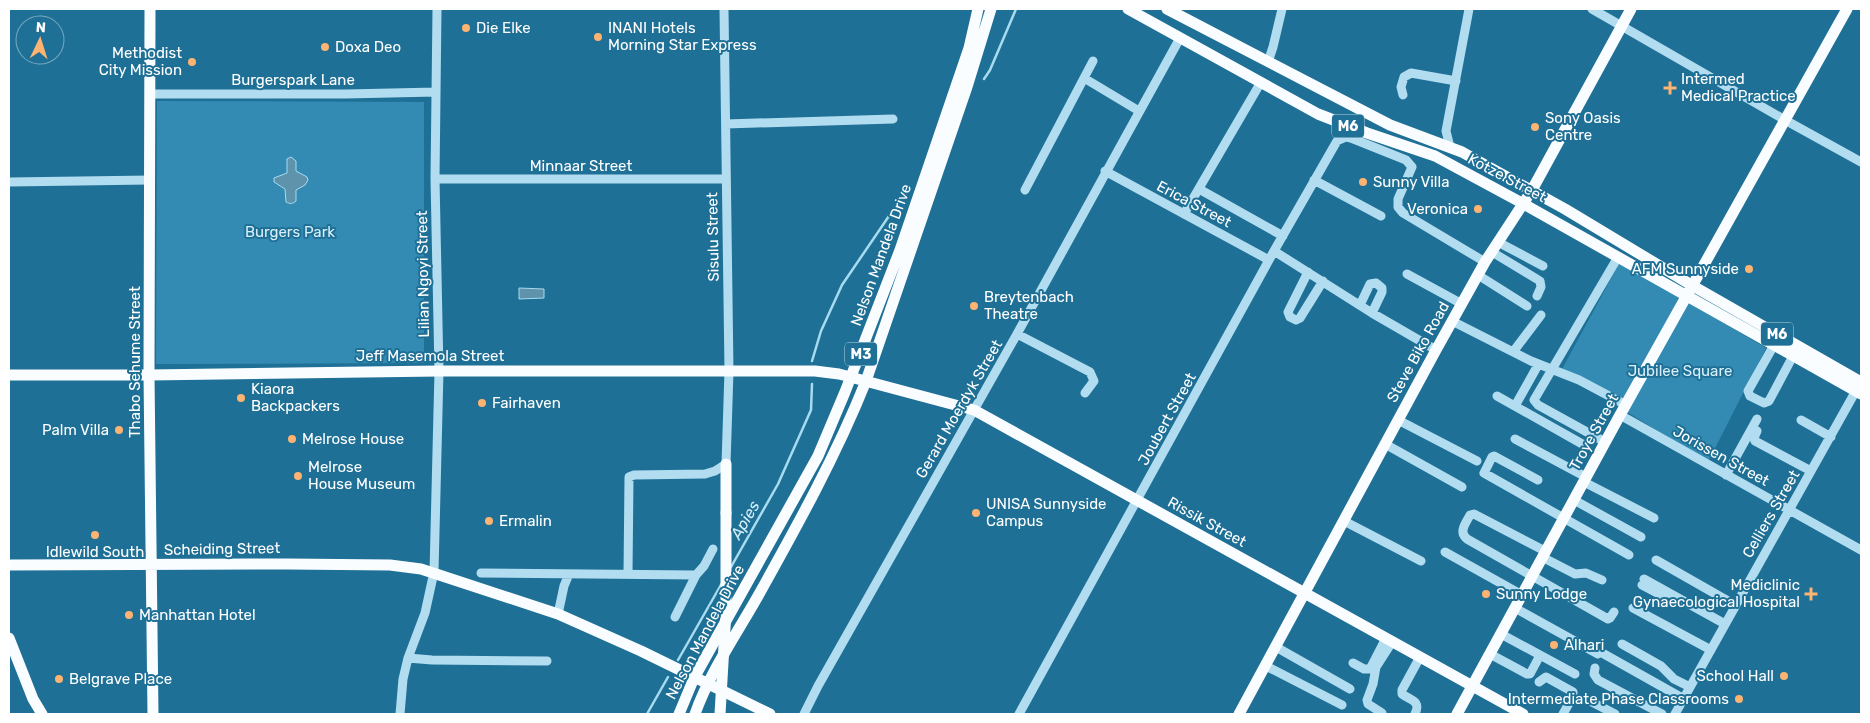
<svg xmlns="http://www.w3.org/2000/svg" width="1870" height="723" font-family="Rubik,sans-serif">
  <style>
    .green { fill: #338bb3 }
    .water { fill: #5e93ab; stroke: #a6dbf0 }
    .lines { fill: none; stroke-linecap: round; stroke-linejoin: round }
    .stream { stroke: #a6dbf0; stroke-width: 2.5 }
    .minor { stroke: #b2dcef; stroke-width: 9 }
    .major { stroke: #fafdff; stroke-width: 11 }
    .major-bridge { stroke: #fafdff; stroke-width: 11 }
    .poi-dot { fill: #fdb372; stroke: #1f7096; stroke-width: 2 }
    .labels { text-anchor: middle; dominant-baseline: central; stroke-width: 4; stroke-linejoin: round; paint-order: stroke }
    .shield { fill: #1f7096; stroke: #bcd4e0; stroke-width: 1 }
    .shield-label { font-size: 14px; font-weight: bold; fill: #fff }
    .poi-label { font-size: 15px; fill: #fff; stroke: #1f7096; text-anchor: start }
    .street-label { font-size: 15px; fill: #fff; stroke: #1f7096 }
    .park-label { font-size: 15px; fill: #d9f0fa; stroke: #1f7096 }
    .water-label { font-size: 16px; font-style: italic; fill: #d2edf8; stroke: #1f7096 }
  </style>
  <rect width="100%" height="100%" fill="#1f7096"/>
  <path class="green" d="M157 101 424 102V363L156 364Z
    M1620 262 1766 348 1708 462 1561 371Z"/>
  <path class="water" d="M291 157 296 161V171L307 177 308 180 305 185 296 190V201C293 204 290 204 286 202L285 189 274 182V178L287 173V159Z
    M519 288 544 289V298L519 299Z"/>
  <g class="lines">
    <path class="stream" d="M984 79 990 70 1016 9
      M812 361 821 331 842 285 906 191
      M731 567 778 484 811 410 812 384
      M678 660 722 583
      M647 714 668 677"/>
    <path class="minor" d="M1592 9 1785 120 1861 162
      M1268 62 1273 47 1282 9
      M1084 78 1093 61
      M150 94H346L436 92
      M1403 95 1401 87 1404 77 1411 73 1456 81
      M726 124 893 119
      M1450 147 1446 131 1469 9
      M1105 171 1269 260
      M435 179H726
      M1314 180 1381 216
      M9 182 150 180
      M1199 189 1283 236
      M1025 190 1084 78 1139 111
      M1184 214 1261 82
      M1498 242 1543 266
      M1274 251 1372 313 1436 350
      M1492 252 1540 281 1541 287 1537 296
      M1308 272 1288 312 1290 317 1296 320 1300 318 1323 281
      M1407 274 1462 304
      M1478 275 1527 306
      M1360 305 1370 284 1376 283 1382 288V292L1372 313
      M1452 321 1531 361 1579 380 1626 405
      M1017 334 1090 372 1094 381 1085 393
      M1774 345 1748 391 1750 396 1764 403 1769 401 1793 356
      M1513 352 1541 315
      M1497 396 1584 445
      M1515 406 1538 365
      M1620 415 1861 550
      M1398 420 1477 461
      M1801 420 1831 437
      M1757 431 1754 438 1755 441 1811 471
      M1515 439 1586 477
      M1605 442 1538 405 1534 400 1618 257
      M1385 444 1462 487
      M1726 475 1757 419
      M1538 480 1494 456 1492 457 1484 473 1629 555
      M1584 482 1654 518
      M1574 500 1641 537
      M1344 521 1421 561
      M1545 551 1474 514 1470 515C1466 523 1458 532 1467 539L1608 619 1610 618 1614 612
      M1445 552 1522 595
      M1542 557 1575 574 1586 573 1602 580
      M1656 560 1735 605
      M481 573 696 575
      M628 574 629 477 634 475 705 474 715 471 726 464 729 371 724 9
      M1644 579 1725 624
      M1642 585 1663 596
      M1515 608 1598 654
      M1633 608 1711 650
      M558 614 564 586 569 574
      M675 617 696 575 704 566 713 549
      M1501 634 1575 674
      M1622 644 1661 666 1674 679 1690 687
      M1276 647 1350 689
      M1490 654 1527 674H1530L1538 659
      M1604 654 1684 699
      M408 658 432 660 547 661
      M1353 663 1364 669H1370L1386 638
      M1266 666 1342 705
      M1595 668 1594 674 1598 680 1662 714
      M1539 682 1546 677 1573 692V696L1563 714
      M1590 701 1615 714
      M1382 713 1368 704 1367 700 1373 684 1376 667 1392 642
      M400 714 403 679 408 658 425 613 434 572 439 371 435 179 437 9
      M804 714 818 686 1017 334 1180 38
      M1019 714 1274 251 1337 141 1346 137 1351 138 1406 160 1412 167 1398 199V207L1403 213 1485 262
      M1415 714C1421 701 1412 701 1402 694V690L1420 657
      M1675 714 1858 387"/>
    <path class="major" d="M150 9 149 375 153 714
      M1128 9 1318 114 1367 133 1435 156 1522 203 1861 394
      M1167 9 1390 125 1462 152 1478 161 1565 209 1693 286 1861 382
      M9 375H149L439 371H815L839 374 974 410 1523 714
      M726 464V513
      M9 565 288 564 390 565 421 569 558 614 641 651 770 714
      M9 638 33 699 42 714
      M679 714 694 678 818 456 845 392 900 250 969 48 978 9
      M695 714C710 672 736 635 758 596 797 526 836 456 866 381L967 87 991 9
      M1239 714 1436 350 1485 262 1532 190 1631 9
      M1457 714 1620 415 1847 9"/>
    <path class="major-bridge" d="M720 714 726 611V513"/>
  </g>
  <g class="poi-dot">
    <circle cx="466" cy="28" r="5"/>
    <circle cx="598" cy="37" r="5"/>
    <circle cx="325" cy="47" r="5"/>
    <circle cx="192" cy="62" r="5"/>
    <path d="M1667.5 80.5h5v5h5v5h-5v5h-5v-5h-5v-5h5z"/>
    <circle cx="1535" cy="127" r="5"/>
    <circle cx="1363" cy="182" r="5"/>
    <circle cx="1478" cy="209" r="5"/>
    <circle cx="1749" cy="269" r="5"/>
    <circle cx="974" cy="306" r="5"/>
    <circle cx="241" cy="398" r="5"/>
    <circle cx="482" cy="403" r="5"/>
    <circle cx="119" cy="430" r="5"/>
    <circle cx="292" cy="439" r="5"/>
    <circle cx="298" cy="476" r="5"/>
    <circle cx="976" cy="513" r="5"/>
    <circle cx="489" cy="521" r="5"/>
    <circle cx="95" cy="535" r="5"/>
    <circle cx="1486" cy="594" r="5"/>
    <path d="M1808.5 586.5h5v5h5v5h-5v5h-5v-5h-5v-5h5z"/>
    <circle cx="129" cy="615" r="5"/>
    <circle cx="1554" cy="645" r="5"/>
    <circle cx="1784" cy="676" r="5"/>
    <circle cx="59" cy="679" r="5"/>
    <circle cx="1739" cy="699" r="5"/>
  </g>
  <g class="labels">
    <g class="shield">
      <rect x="1332" y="114.5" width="32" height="23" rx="4"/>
      <rect x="1761" y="322.5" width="32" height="23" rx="4"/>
      <rect x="845" y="342.5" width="32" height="23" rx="4"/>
    </g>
    <g class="shield-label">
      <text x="1348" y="126">M6</text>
      <text x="1777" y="334">M6</text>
      <text x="861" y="354">M3</text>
    </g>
    <g class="poi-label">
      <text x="476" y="28">Die Elke</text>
      <text x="608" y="28">INANI Hotels<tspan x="608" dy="17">Morning Star Express</tspan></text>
      <text x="335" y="47">Doxa Deo</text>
      <text x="182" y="53" text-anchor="end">Methodist<tspan x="182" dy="17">City Mission</tspan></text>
      <text x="1681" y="79">Intermed<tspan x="1681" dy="17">Medical Practice</tspan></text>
      <text x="1545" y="118">Sony Oasis<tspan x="1545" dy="17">Centre</tspan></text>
      <text x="1373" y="182">Sunny Villa</text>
      <text x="1468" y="209" text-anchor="end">Veronica</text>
      <text x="1739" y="269" text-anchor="end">AFM Sunnyside</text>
      <text x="984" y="297">Breytenbach<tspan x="984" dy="17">Theatre</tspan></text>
      <text x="251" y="389">Kiaora<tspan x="251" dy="17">Backpackers</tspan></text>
      <text x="492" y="403">Fairhaven</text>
      <text x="109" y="430" text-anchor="end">Palm Villa</text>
      <text x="302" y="439">Melrose House</text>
      <text x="308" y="467">Melrose<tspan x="308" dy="17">House Museum</tspan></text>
      <text x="986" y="504">UNISA Sunnyside<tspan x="986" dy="17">Campus</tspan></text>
      <text x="499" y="521">Ermalin</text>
      <text x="95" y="552" text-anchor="middle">Idlewild South</text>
      <text x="1800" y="585" text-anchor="end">Mediclinic<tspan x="1800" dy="17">Gynaecological Hospital</tspan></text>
      <text x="1496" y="594">Sunny Lodge</text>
      <text x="139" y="615">Manhattan Hotel</text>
      <text x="1564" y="645">Alhari</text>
      <text x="1774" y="676" text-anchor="end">School Hall</text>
      <text x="69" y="679">Belgrave Place</text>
      <text x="1729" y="699" text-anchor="end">Intermediate Phase Classrooms</text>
    </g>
    <g class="street-label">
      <text x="293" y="80">Burgerspark Lane</text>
      <text x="581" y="166">Minnaar Street</text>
      <text transform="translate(1507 178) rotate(28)">Kotze Street</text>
      <text transform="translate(1194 204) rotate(28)">Erica Street</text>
      <text transform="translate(713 237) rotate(-91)">Sisulu Street</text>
      <text transform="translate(881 255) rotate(-70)">Nelson Mandela Drive</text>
      <text transform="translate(423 274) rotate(-91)">Lilian Ngoyi Street</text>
      <text transform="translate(1418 352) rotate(-61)">Steve Biko Road</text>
      <text x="430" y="356">Jeff Masemola Street</text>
      <text transform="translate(135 362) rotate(-90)">Thabo Sehume Street</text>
      <text transform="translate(959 409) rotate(-60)">Gerard Moerdyk Street</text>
      <text transform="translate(1167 419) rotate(-61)">Joubert Street</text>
      <text transform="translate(1594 432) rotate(-61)">Troye Street</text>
      <text transform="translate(1721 456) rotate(29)">Jorissen Street</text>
      <text transform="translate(1771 514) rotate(-60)">Celliers Street</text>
      <text transform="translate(1207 522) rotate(29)">Rissik Street</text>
      <text transform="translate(222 549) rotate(-1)">Scheiding Street</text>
      <text transform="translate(705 632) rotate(-62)">Nelson Mandela Drive</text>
    </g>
    <g class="park-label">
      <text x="290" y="232">Burgers Park</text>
      <text x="1680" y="371">Jubilee Square</text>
    </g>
    <g class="water-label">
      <text transform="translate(745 520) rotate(-60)">Apies</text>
    </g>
  </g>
  <rect width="1870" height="723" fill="none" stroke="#ffffff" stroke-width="20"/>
  <g transform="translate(40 40) rotate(4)"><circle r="24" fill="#1f7096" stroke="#79a9c0"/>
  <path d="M0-4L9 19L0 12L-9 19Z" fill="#fdb372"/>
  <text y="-8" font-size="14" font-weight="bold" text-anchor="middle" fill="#ffffff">N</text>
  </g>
</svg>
